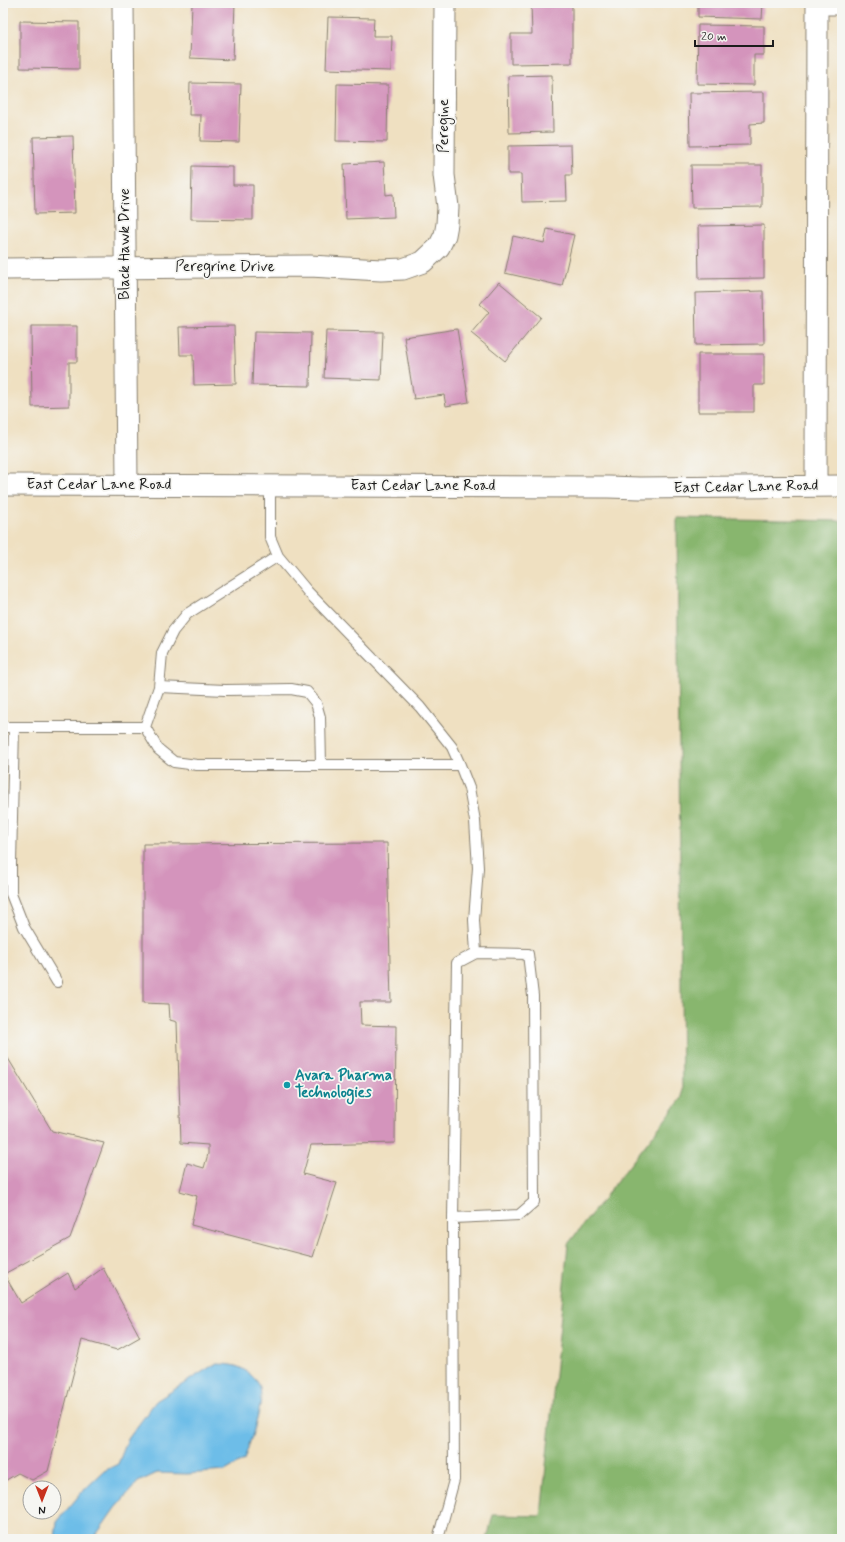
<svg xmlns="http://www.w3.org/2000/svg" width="845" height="1542" font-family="Mynerve,sans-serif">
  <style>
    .forest { fill: #88b66e; stroke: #526945 }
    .water { fill: #6dbde8; stroke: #446c82 }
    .building { fill: #d494bc }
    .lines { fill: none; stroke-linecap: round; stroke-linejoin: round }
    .service-casing { stroke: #867e6e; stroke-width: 12 }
    .minor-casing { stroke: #867e6e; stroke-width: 23 }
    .service { stroke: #fff; stroke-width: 10 }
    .minor { stroke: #fff; stroke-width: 21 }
    .culture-dot { fill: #0f9aa8; stroke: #f6f6f2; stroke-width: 1.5 }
    .labels { text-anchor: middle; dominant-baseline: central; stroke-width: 3.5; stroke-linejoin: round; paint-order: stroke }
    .street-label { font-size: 15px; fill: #1c1c1c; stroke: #f6f6f2 }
    .culture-label { font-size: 15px; font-weight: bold; fill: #0d838f; stroke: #f6f6f2; text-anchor: start }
  </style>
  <rect width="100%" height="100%" fill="#f6f6f2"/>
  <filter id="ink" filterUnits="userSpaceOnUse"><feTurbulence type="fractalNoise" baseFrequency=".025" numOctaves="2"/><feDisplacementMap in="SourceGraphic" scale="8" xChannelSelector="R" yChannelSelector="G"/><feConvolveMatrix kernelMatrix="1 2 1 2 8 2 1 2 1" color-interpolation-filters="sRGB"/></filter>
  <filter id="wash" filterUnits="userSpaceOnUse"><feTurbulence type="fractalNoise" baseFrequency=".012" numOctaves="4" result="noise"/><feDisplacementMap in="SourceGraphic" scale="16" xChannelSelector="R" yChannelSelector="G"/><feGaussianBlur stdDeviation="0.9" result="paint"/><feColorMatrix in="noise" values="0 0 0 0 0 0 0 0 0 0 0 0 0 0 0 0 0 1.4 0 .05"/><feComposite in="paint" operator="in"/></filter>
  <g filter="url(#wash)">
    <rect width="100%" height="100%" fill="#efe0c1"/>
    <path class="forest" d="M677 518 842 521V1539H487L493 1515 541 1516 568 1244 682 1098Z"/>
    <path class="water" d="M215 1364C230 1364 241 1365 252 1376 254 1378 257 1381 258 1383 268 1398 249 1443 244 1460L225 1471 187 1474 157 1473 138 1482 115 1508 96 1535 95 1539H55L57 1522 81 1493 104 1471 118 1464 128 1439 156 1401Z"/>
    <g id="blocks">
      <path class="building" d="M192 3H235L233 60 190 58Z
        M572 3V63L511 64V34H532L531 4Z
        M698 3H763L762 19 698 17Z
        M328 17 374 18 373 36H392L391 71 326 69Z
        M20 21 79 22V69L20 68Z
        M698 25 764 26V55H754V85L697 84Z
        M552 75 553 132 509 133 508 76Z
        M190 83 241 84 239 142 200 141 201 115H189Z
        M337 84 388 85 387 142 336 141Z
        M764 92V123L750 124V145L690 146 689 93Z
        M73 136 75 213 35 214 33 137Z
        M571 145 572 175H566L567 201 522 202 521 174H508V146Z
        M384 162 386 195 393 194 394 217 346 219 344 164Z
        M691 165H762V207L692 208Z
        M192 166 233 167V185H253V220L191 219Z
        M764 225V278L699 279 698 226Z
        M547 229 574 235 562 286 505 273 513 236 544 243Z
        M499 282 541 317 505 361 471 333 489 312 480 304Z
        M763 291 764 344 696 345 695 293Z
        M31 326H77V362H69V406L32 407Z
        M234 326 236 384 194 385 193 355H180L179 327Z
        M457 329 469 402 446 406 444 395 414 399 404 337Z
        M326 331 383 332 381 380 324 378Z
        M254 332 311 333 310 386 252 385Z
        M698 354H764V385H754V412H698Z
        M387 843 391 1002H360L361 1025 396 1026 395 1143 311 1145 303 1174 337 1183 313 1257 191 1225 197 1196 180 1191 187 1163 204 1168 208 1154V1145L181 1143 177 1022 170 1020 169 1004 143 1003V844Z
        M3 1050 52 1131 104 1143 70 1238 4 1274 21 1303 68 1273 75 1288 103 1268 140 1337 117 1350 82 1340 48 1471 32 1480 18 1473 3 1482Z"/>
    </g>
  </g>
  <g filter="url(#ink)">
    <use href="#blocks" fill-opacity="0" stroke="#867e6e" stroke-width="1"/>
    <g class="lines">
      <g class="service-casing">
        <path id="service" d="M270 485V537L278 556 308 592 420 707 452 747 460 765 469 788 475 821 478 868 474 920 476 953
          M278 556 187 614 173 631 162 653 159 687 145 727 158 749 174 762 197 765H460
          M159 687 225 690 291 689 307 692 316 703 320 717 321 765
          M3 727H145
          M14 727 11 864V894L24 927 57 982
          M438 1539 454 1480 453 1218 457 963 476 953 528 954 533 996 534 1202 519 1215 453 1218"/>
      </g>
      <g class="minor-casing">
        <path id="minor" d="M123 3 127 484
          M817 4H842
          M3 269 310 266 381 270 403 269 423 262 439 247 445 235 447 224 448 207 444 175 445 3
          M3 485 608 487 640 488 842 486
          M816 486 817 3"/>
      </g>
      <use href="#service" class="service"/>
      <use href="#minor" class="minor"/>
    </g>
  </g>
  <circle class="culture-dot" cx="287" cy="1085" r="4"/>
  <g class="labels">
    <g class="street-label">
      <text transform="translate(444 126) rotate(-90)">Peregine</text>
      <text transform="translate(125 244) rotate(-90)">Black Hawk Drive</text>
      <text x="225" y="267">Peregrine Drive</text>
      <text x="99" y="485">East Cedar Lane Road</text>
      <text x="423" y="486">East Cedar Lane Road</text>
      <text transform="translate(746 487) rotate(-1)">East Cedar Lane Road</text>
    </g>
    <g class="culture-label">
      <text x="295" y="1076">Avara Pharma<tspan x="295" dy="17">Technologies</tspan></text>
    </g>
  </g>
  <rect width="845" height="1542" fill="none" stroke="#f6f6f2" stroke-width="16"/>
  <g transform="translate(42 1500) rotate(180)"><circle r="19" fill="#f6f6f2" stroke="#9f9f9c"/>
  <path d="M0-3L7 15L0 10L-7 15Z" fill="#c8321e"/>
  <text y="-6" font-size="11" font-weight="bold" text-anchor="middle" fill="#1c1c1c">N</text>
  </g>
  <path d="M695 40v6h78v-6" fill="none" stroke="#1c1c1c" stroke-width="2"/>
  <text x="701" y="40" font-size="12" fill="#1c1c1c" stroke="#f6f6f2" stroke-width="3" paint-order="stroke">20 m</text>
</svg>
